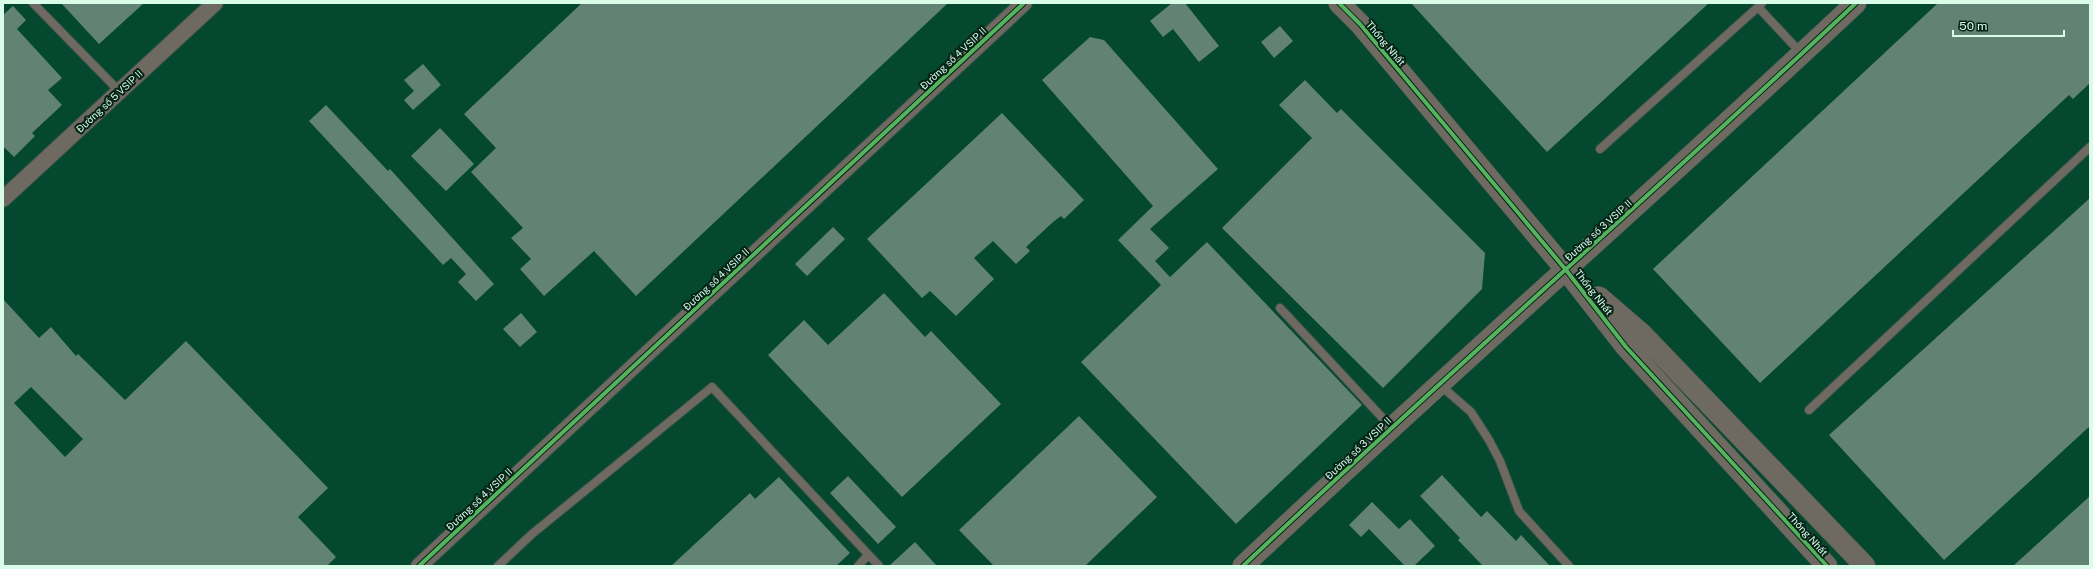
<svg xmlns="http://www.w3.org/2000/svg" width="2093" height="569" font-family="'Public Sans',sans-serif">
  <style>
    .built { fill: #04482f }
    .building { fill: #628274; fill-rule: evenodd }
    .lines { fill: none; stroke-linecap: round; stroke-linejoin: round }
    .service-casing { stroke: #325044; stroke-width: 10 }
    .minor-casing { stroke: #325044; stroke-width: 18 }
    .tertiary-casing { stroke: #325044; stroke-width: 22 }
    .service { stroke: #6e6a61; stroke-width: 8 }
    .minor { stroke: #6e6a61; stroke-width: 16 }
    .tertiary { stroke: #6e6a61; stroke-width: 21 }
    .cycleway-casing { stroke: #042316; stroke-width: 6 }
    .cycleway { stroke: #56b35d; stroke-width: 4 }
    .labels { text-anchor: middle; dominant-baseline: central; stroke-width: 4; stroke-linejoin: round; paint-order: stroke }
    .street-label { font-size: 10px; fill: #dafdea; stroke: #042316 }
  </style>
  <rect width="100%" height="100%" fill="#0f3225"/>
  <path class="built" d="M3 3H2090V566H3Z"/>
  <path class="building" d="M61 3H144L99 44Z
    M582 3H948L636 296 594 251 544 296 520 269 531 259 511 238 523 228 471 172 496 148 464 114Z
    M1172 3H1185L1219 46 1199 62 1173 29 1163 37 1150 21Z
    M1411 3H1709L1547 152Z
    M1938 3H2090V83L2073 99 2069 95 1760 383 1653 269Z
    M13 6 26 20 17 29 62 78 48 90 62 105 32 133 35 136 14 157 3 146V15Z
    M1280 26 1293 41 1274 58 1261 42Z
    M1090 37 1104 40 1218 169 1150 229 1169 248 1155 261 1170 277 1207 242 1362 405 1236 524 1081 362 1161 285 1118 240 1153 206 1042 80Z
    M423 64 441 85 413 110 404 100 414 91 404 80Z
    M1305 80 1337 113 1341 109 1485 253 1482 289 1383 388 1222 228 1312 138 1279 105Z
    M326 105 388 171 390 169 494 284 476 301 458 282 466 274 451 258 443 265 309 121Z
    M1002 113 1084 200 1064 219 1061 216 1053 222 1026 247 1030 251 1016 264 993 241 974 258 994 279 956 316 930 291 922 298 867 239Z
    M440 128 474 164 446 191 411 156Z
    M2090 198V426L1944 560 1829 435Z
    M833 227 845 239 807 276 795 264Z
    M884 293 925 337 931 331 1001 404 902 497 768 355 804 320 828 345Z
    M3 299 39 338 51 327 76 356 78 354 125 400 186 341 328 488 298 517 336 557 327 566H3ZM31 387 83 439 65 457 14 403Z
    M521 313 537 332 520 347 503 329Z
    M1079 416 1157 497 1085 566H994L959 530Z
    M1442 475 1481 517 1487 511 1516 541 1521 535 1550 566H1483L1458 540 1460 538 1420 496Z
    M848 476 896 527 878 544 830 493Z
    M779 477 850 553 836 566H671L750 493 755 499Z
    M2090 496V566H2013Z
    M1372 502 1399 529 1410 519 1435 546 1414 566H1405L1369 529 1361 537 1349 525Z
    M915 542 937 566H889Z"/>
  <g class="lines">
    <g class="service-casing">
      <path id="service" d="M33 3 119 91
        M1762 3 1758 7 1801 53
        M1600 149 1758 7
        M1280 308 1391 427
        M1440 385 1471 412 1489 440 1500 461 1519 511 1569 566
        M1809 410 2090 147
        M498 566 532 534 712 387 879 566
        M858 566 868 555"/>
    </g>
    <g class="minor-casing">
      <path id="minor" d="M3 199 215 3
        M419 566 1024 3"/>
    </g>
    <g class="tertiary-casing">
      <path id="tertiary" d="M1339 3 1360 24 1566 270 1626 347 1827 566
        M1599 297 1642 334 1865 566
        M1243 566C1445 375 1654 193 1856 3"/>
    </g>
    <use href="#service" class="service"/>
    <use href="#minor" class="minor"/>
    <use href="#tertiary" class="tertiary"/>
    <g class="cycleway-casing">
      <path id="cycleway" d="M1339 3 1360 24 1566 270 1626 347 1827 566
        M419 566 1024 3
        M1243 566C1445 375 1654 193 1856 3"/>
    </g>
    <use href="#cycleway" class="cycleway"/>
  </g>
  <g class="labels">
    <g class="street-label">
      <text transform="translate(1386 43) rotate(50)">Thống Nhất</text>
      <text transform="translate(953 58) rotate(-43)">Đường số 4 VSIP II</text>
      <text transform="translate(109 101) rotate(-43)">Đường số 5 VSIP II</text>
      <text transform="translate(1598 230) rotate(-42)">Đường số 3 VSIP II</text>
      <text transform="translate(716 279) rotate(-43)">Đường số 4 VSIP II</text>
      <text transform="translate(1594 292) rotate(52)">Thống Nhất</text>
      <text transform="translate(1358 448) rotate(-43)">Đường số 3 VSIP II</text>
      <text transform="translate(479 499) rotate(-43)">Đường số 4 VSIP II</text>
      <text transform="translate(1808 534) rotate(48)">Thống Nhất</text>
    </g>
  </g>
  <rect width="2093" height="569" fill="none" stroke="#dafdea" stroke-width="8"/>
  <path d="M1953 30v6h111v-6" fill="none" stroke="#dafdea" stroke-width="2"/>
  <text x="1959" y="30" font-size="12" fill="#dafdea" stroke="#042316" stroke-width="3" paint-order="stroke">50 m</text>
</svg>
